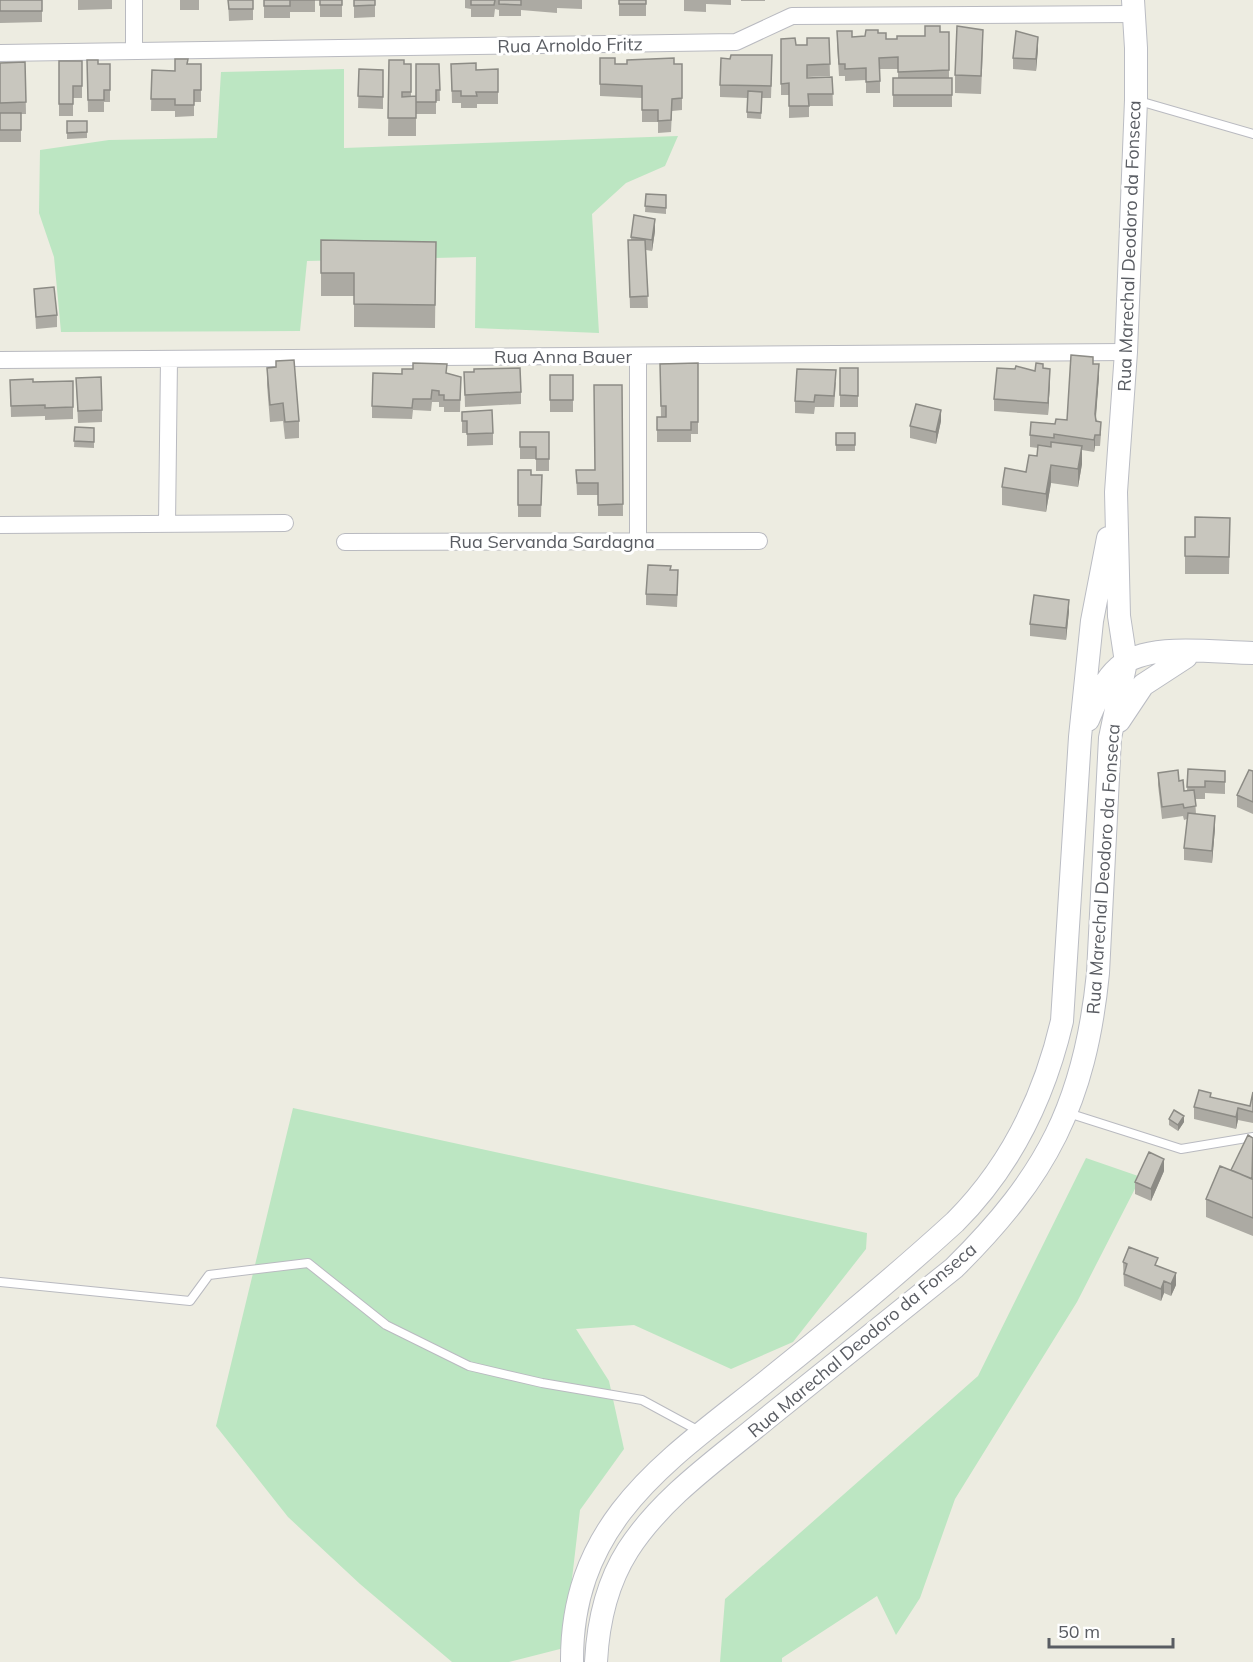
<svg xmlns="http://www.w3.org/2000/svg" width="1253" height="1662" font-family="Mulish,sans-serif">
  <style>
    .green { fill: #bce6c2 }
    .lines { fill: none; stroke-linecap: round; stroke-linejoin: round }
    .lane-casing { stroke: #b9bac0; stroke-width: 10 }
    .street-casing { stroke: #b9bac0; stroke-width: 18 }
    .secondary-casing { stroke: #babcc3; stroke-width: 24 }
    .lane { stroke: #fff; stroke-width: 8 }
    .street { stroke: #fff; stroke-width: 16 }
    .secondary { stroke: #fff; stroke-width: 22 }
    .wall { fill: #acaaa3 }
    .shaded-wall { fill: #8c8b85 }
    .building { fill: #c8c6be; stroke: #8c8b85; stroke-width: 1.5 }
    .labels { text-anchor: middle; dominant-baseline: central; stroke-width: 6; stroke-linejoin: round; paint-order: stroke }
    .street-label { font-size: 18px; fill: #595c62; stroke: #fff }
  </style>
  <rect width="100%" height="100%" fill="#edece1"/>
  <path class="green" d="M344 69V148L678 136 665 166 626 183 592 214 599 333 475 328 476 257 307 261 300 331 61 332 54 257 39 213 40 150 109 140 217 138 221 72Z
    M293 1108 867 1233 866 1249 793 1342 731 1369 634 1325 576 1329 609 1381 624 1449 580 1510 564 1648 509 1662H452L360 1584 288 1517 216 1426Z
    M1086 1158 1141 1177 1077 1302 955 1499 920 1598 896 1635 877 1596 782 1658V1662H720L725 1599 978 1376Z"/>
  <g class="lines">
    <g class="lane-casing">
      <path id="lane" d="M1139 101 1253 134
        M1068 1113 1181 1149 1253 1137
        M0 1282 190 1301 209 1275 308 1263 386 1325 469 1366 542 1383 642 1400 701 1432"/>
    </g>
    <g class="street-casing">
      <path id="street" d="M134 0V51
        M0 53 736 42 792 16 1134 14
        M0 360 1126 352
        M167 524 169 359
        M0 525 285 523
        M638 541V356
        M345 542 759 541"/>
    </g>
    <g class="secondary-casing">
      <path id="secondary" d="M1088 720C1096 702 1103 681 1118 668 1146 641 1216 653 1253 653
        M1119 721 1143 685 1186 657
        M572 1662C571 1514 677 1455 778 1372 838 1324 898 1274 955 1222 1011 1166 1044 1098 1062 1021L1080 737 1092 621 1108 538
        M596 1662C598 1623 607 1583 628 1550 662 1497 719 1458 766 1419 829 1369 891 1318 954 1268 1047 1176 1085 1103 1098 973L1110 738 1126 662 1119 616 1116 492 1126 352 1136 100V48L1133 0"/>
    </g>
    <use href="#lane" class="lane"/>
    <use href="#street" class="street"/>
    <use href="#secondary" class="secondary"/>
  </g>
  <path class="wall" d="M0 0H42V22L0 23Z
    M78 0H112V9L78 10Z
    M180 0H199V10H180Z
    M228 0H253V20L229 21Z
    M264 0H342V17H320V1H315V12H290V18H264Z
    M354 0H375V17L354 18Z
    M465 0H582V9L557 8V13L521 10V16H499V10L495 9 494 17H471V9L465 8Z
    M619 0H646V16H619Z
    M684 0H731V5L706 4V12L684 11Z
    M741 0H765V1H741Z
    M940 32H949V78H952V107H893V78H898V69H880V93H866V80L845 81V76H839L837 43 852 37 865 36 878 33 886 39H897L925 36Z
    M829 38 830 76 807 77V78L832 77 833 106H809V117L789 118V95H781V39L796 45H807Z
    M983 47 981 94 955 93V75Z
    M1038 49 1036 71 1013 69V58Z
    M600 58 615 64H682V110L672 111 671 132 658 133V122H642V98L600 96Z
    M87 60 98 64H110V102H104V112H88Z
    M389 60 404 64H411V97H416L439 64 440 101H436V114H416V136H388Z
    M59 61H82V98H73V116H59Z
    M25 62 26 114H21V142H0V63Z
    M187 64H201V102H194V116L175 117V111H151L152 70 175 71Z
    M451 64 476 70 498 69V104H477V108H461V103H452Z
    M772 67 771 98H762L761 119 747 118V98L720 97V85Z
    M359 69 383 70V109L358 108Z
    M67 121H87V138L67 139Z
    M646 194 666 195V214L645 212Z
    M655 231 652 251 646 250 648 308H630L628 240H631V237Z
    M321 240 436 242 435 328 354 327V296H321Z
    M34 289 57 315V327L36 329Z
    M698 363V434H691V442H657V417H661L660 364Z
    M1093 364 1099 376 1096 418 1101 434 1100 446H1095L1094 452 1082 450V464L1078 487 1051 483 1046 512 1002 505V487L1026 472 1037 456 1038 448 1030 447V435L1067 420Z
    M267 368 299 421V438L285 439 283 421 270 422 267 385Z
    M840 368H858V407H840Z
    M1043 368 1050 381 1048 415 994 411V399L1035 371Z
    M464 372 521 392V404L465 407Z
    M447 373 461 377 460 412H444V407H439V402H432L431 411 413 410 412 419 372 418V406L402 374Z
    M550 375H573V412H550Z
    M76 378 102 410V422L78 423Z
    M10 380 33 382 73 381V419L45 420V416L11 417Z
    M836 382 834 407H815L814 414 795 413V401Z
    M622 385 623 516H598V495H577L576 470H595Z
    M462 412 493 433V445L467 446V433H462Z
    M941 421 936 444 910 438V426Z
    M75 427 94 428V448L74 447Z
    M520 432H549V471H536V459H520Z
    M836 433H855V451H836Z
    M518 470 531 475H542L541 517H518Z
    M1230 518 1229 574H1185V537H1195Z
    M671 570 678 582 677 607 646 605V594Z
    M1069 611 1066 640 1030 636V624Z
    M1188 769 1225 782V794L1205 793V799H1195L1196 814 1215 828 1212 863 1184 860V848L1187 819 1184 820 1183 816 1162 819 1158 785V773L1184 791H1187Z
    M1253 771V814L1237 807V795Z
    M1253 1092V1123L1238 1120 1236 1129 1194 1119V1107L1250 1106Z
    M1169 1119 1184 1122 1178 1131 1169 1125Z
    M1253 1138V1236L1206 1217V1199L1231 1170Z
    M1164 1171 1151 1201 1135 1194V1182Z
    M1123 1262 1158 1266 1176 1285 1171 1296 1164 1293 1161 1301 1124 1286Z"/>
  <path class="shaded-wall" d="M1038 37V49L1036 71V59Z
    M655 219V231L652 251V240Z
    M1099 364V376L1095 426V414Z
    M1050 369V381L1048 415V403Z
    M941 410V421L936 444V432Z
    M1095 435V446L1094 452V440Z
    M1082 446V464L1078 487V469Z
    M1051 465V483L1046 512V494Z
    M1069 600V611L1066 640V628Z
    M1215 816V828L1212 863V851Z
    M1238 1108V1120L1236 1129V1117Z
    M1184 1116V1122L1178 1131V1125Z
    M1164 1159V1171L1151 1201V1189Z
    M1176 1273V1285L1171 1296V1284Z
    M1164 1281V1293L1161 1301V1289Z"/>
  <path class="building" d="M0 0H42V11H0Z
    M228 0H253V9H229Z
    M264 0H315H290V6H264Z
    M320 0H342V5H320Z
    M354 0H375V5L354 6Z
    M471 0H495L494 5H471Z
    M499 0H521V5L499 4Z
    M619 0H646V4H619Z
    M925 26H940V32H949V70L898 72V57L879 58 880 81 866 82V68L845 69V64H839L837 31H852V37L865 36 866 30H878V33H886V39H897V36H925Z
    M957 26 983 30 981 76 955 75Z
    M1016 31 1038 37 1036 59 1013 58Z
    M795 38 796 45H807V38H829L830 64 807 65V78L832 77 833 94H808L809 106H789V83L781 84V39Z
    M731 55H772L771 86 720 85 721 58 730 59Z
    M600 58H615V64H627V60L674 58V64H682V98L672 99 671 120 658 121V110H642V86L600 84Z
    M175 59H188L187 64H201V90H194V105H175V99H151L152 70 175 71Z
    M87 60H98V64H110V90H104V100H88Z
    M389 60H404V64H411V92H402V97L416 96V118H388Z
    M59 61H82V86H73V104H59Z
    M25 62 26 102 0 103V63Z
    M476 63V70L498 69V92H476L477 96H461V91H452L451 64Z
    M416 64H439L440 90H436V102H416Z
    M359 69 383 70V97L358 96Z
    M893 78H952V95H893Z
    M748 91 762 92 761 113 747 112Z
    M0 113H21V130H0Z
    M67 121H87V132L67 133Z
    M646 194 666 195V208L645 206Z
    M634 215 655 219 652 240 631 237Z
    M321 240 436 242 435 305 354 304V273H321Z
    M628 240H645L648 296 630 297Z
    M54 287 57 315 36 317 34 289Z
    M1071 355 1093 357V364H1099L1095 414 1096 421 1101 422 1100 435H1095L1094 440 1054 434V438L1030 435 1031 422 1055 424 1056 419 1067 420Z
    M294 360 299 421 285 422 283 403 270 405 267 368 276 367V361Z
    M413 363 447 364 446 373 461 377 460 400H444V395H439V391L432 390 431 399H413L412 408 372 406 373 373 402 374V369H413Z
    M698 363V422H691V430H657V417H666V406H661L660 364Z
    M1036 363 1043 364V368L1050 369 1048 403 994 399 997 368 1015 369 1016 366 1035 371Z
    M520 368 521 392 465 395 464 372H474V369Z
    M840 368H858V396L840 395Z
    M797 369 836 370 834 396 815 395 814 402 795 401Z
    M550 375H573V400H550Z
    M101 377 102 410 78 411 76 378Z
    M33 379V382L73 381V407L45 408V405L11 406 10 380Z
    M594 385H622L623 504 598 505V483H577L576 470H595Z
    M916 404 941 410 936 432 910 426Z
    M492 410 493 433 467 434V421H462V412Z
    M75 427 94 428V442L74 441Z
    M520 432H549V459H536V447H520Z
    M836 433H855V445H836Z
    M1051 442 1082 446 1078 469 1051 465 1046 494 1002 487 1005 468 1026 472 1029 455 1037 456 1038 445 1051 447Z
    M518 470H531V475H542L541 505H518Z
    M1195 517 1230 518 1229 557 1185 556V537H1195Z
    M648 565 671 566 670 570H678L677 595 646 594Z
    M1034 595 1069 600 1066 628 1030 624Z
    M1188 769 1225 771V782L1205 781V787H1187Z
    M1178 770 1179 781 1183 780 1184 791 1194 790 1196 806 1184 808 1183 804 1162 807 1158 773Z
    M1249 770 1253 771V802L1237 795Z
    M1188 813 1215 816 1212 851 1184 848Z
    M1199 1090 1211 1093 1210 1097 1250 1106 1253 1092V1112L1238 1108 1236 1117 1194 1107Z
    M1174 1110 1184 1116 1178 1125 1169 1119Z
    M1248 1135 1253 1138 1252 1179 1231 1170Z
    M1149 1152 1164 1159 1151 1189 1135 1182Z
    M1220 1166 1253 1179V1218L1206 1199Z
    M1129 1247 1158 1258 1155 1265 1176 1273 1171 1284 1164 1281 1161 1289 1124 1274 1127 1264 1123 1262Z"/>
  <g class="labels">
    <g class="street-label">
      <text transform="translate(570 45) rotate(-1)">Rua Arnoldo Fritz</text>
      <text transform="translate(1129 246) rotate(-88)">Rua Marechal Deodoro da Fonseca</text>
      <text x="563" y="356">Rua Anna Bauer</text>
      <text x="552" y="541">Rua Servanda Sardagna</text>
      <text transform="translate(1103 869) rotate(-86)">Rua Marechal Deodoro da Fonseca</text>
      <text transform="translate(862 1340) rotate(-40)">Rua Marechal Deodoro da Fonseca</text>
    </g>
  </g>
  <path d="M1049 1638v9h124v-9" fill="none" stroke="#595c62" stroke-width="3"/>
  <text x="1058" y="1638" font-size="18" fill="#595c62" stroke="#ffffff" stroke-width="4.5" paint-order="stroke">50 m</text>
</svg>
